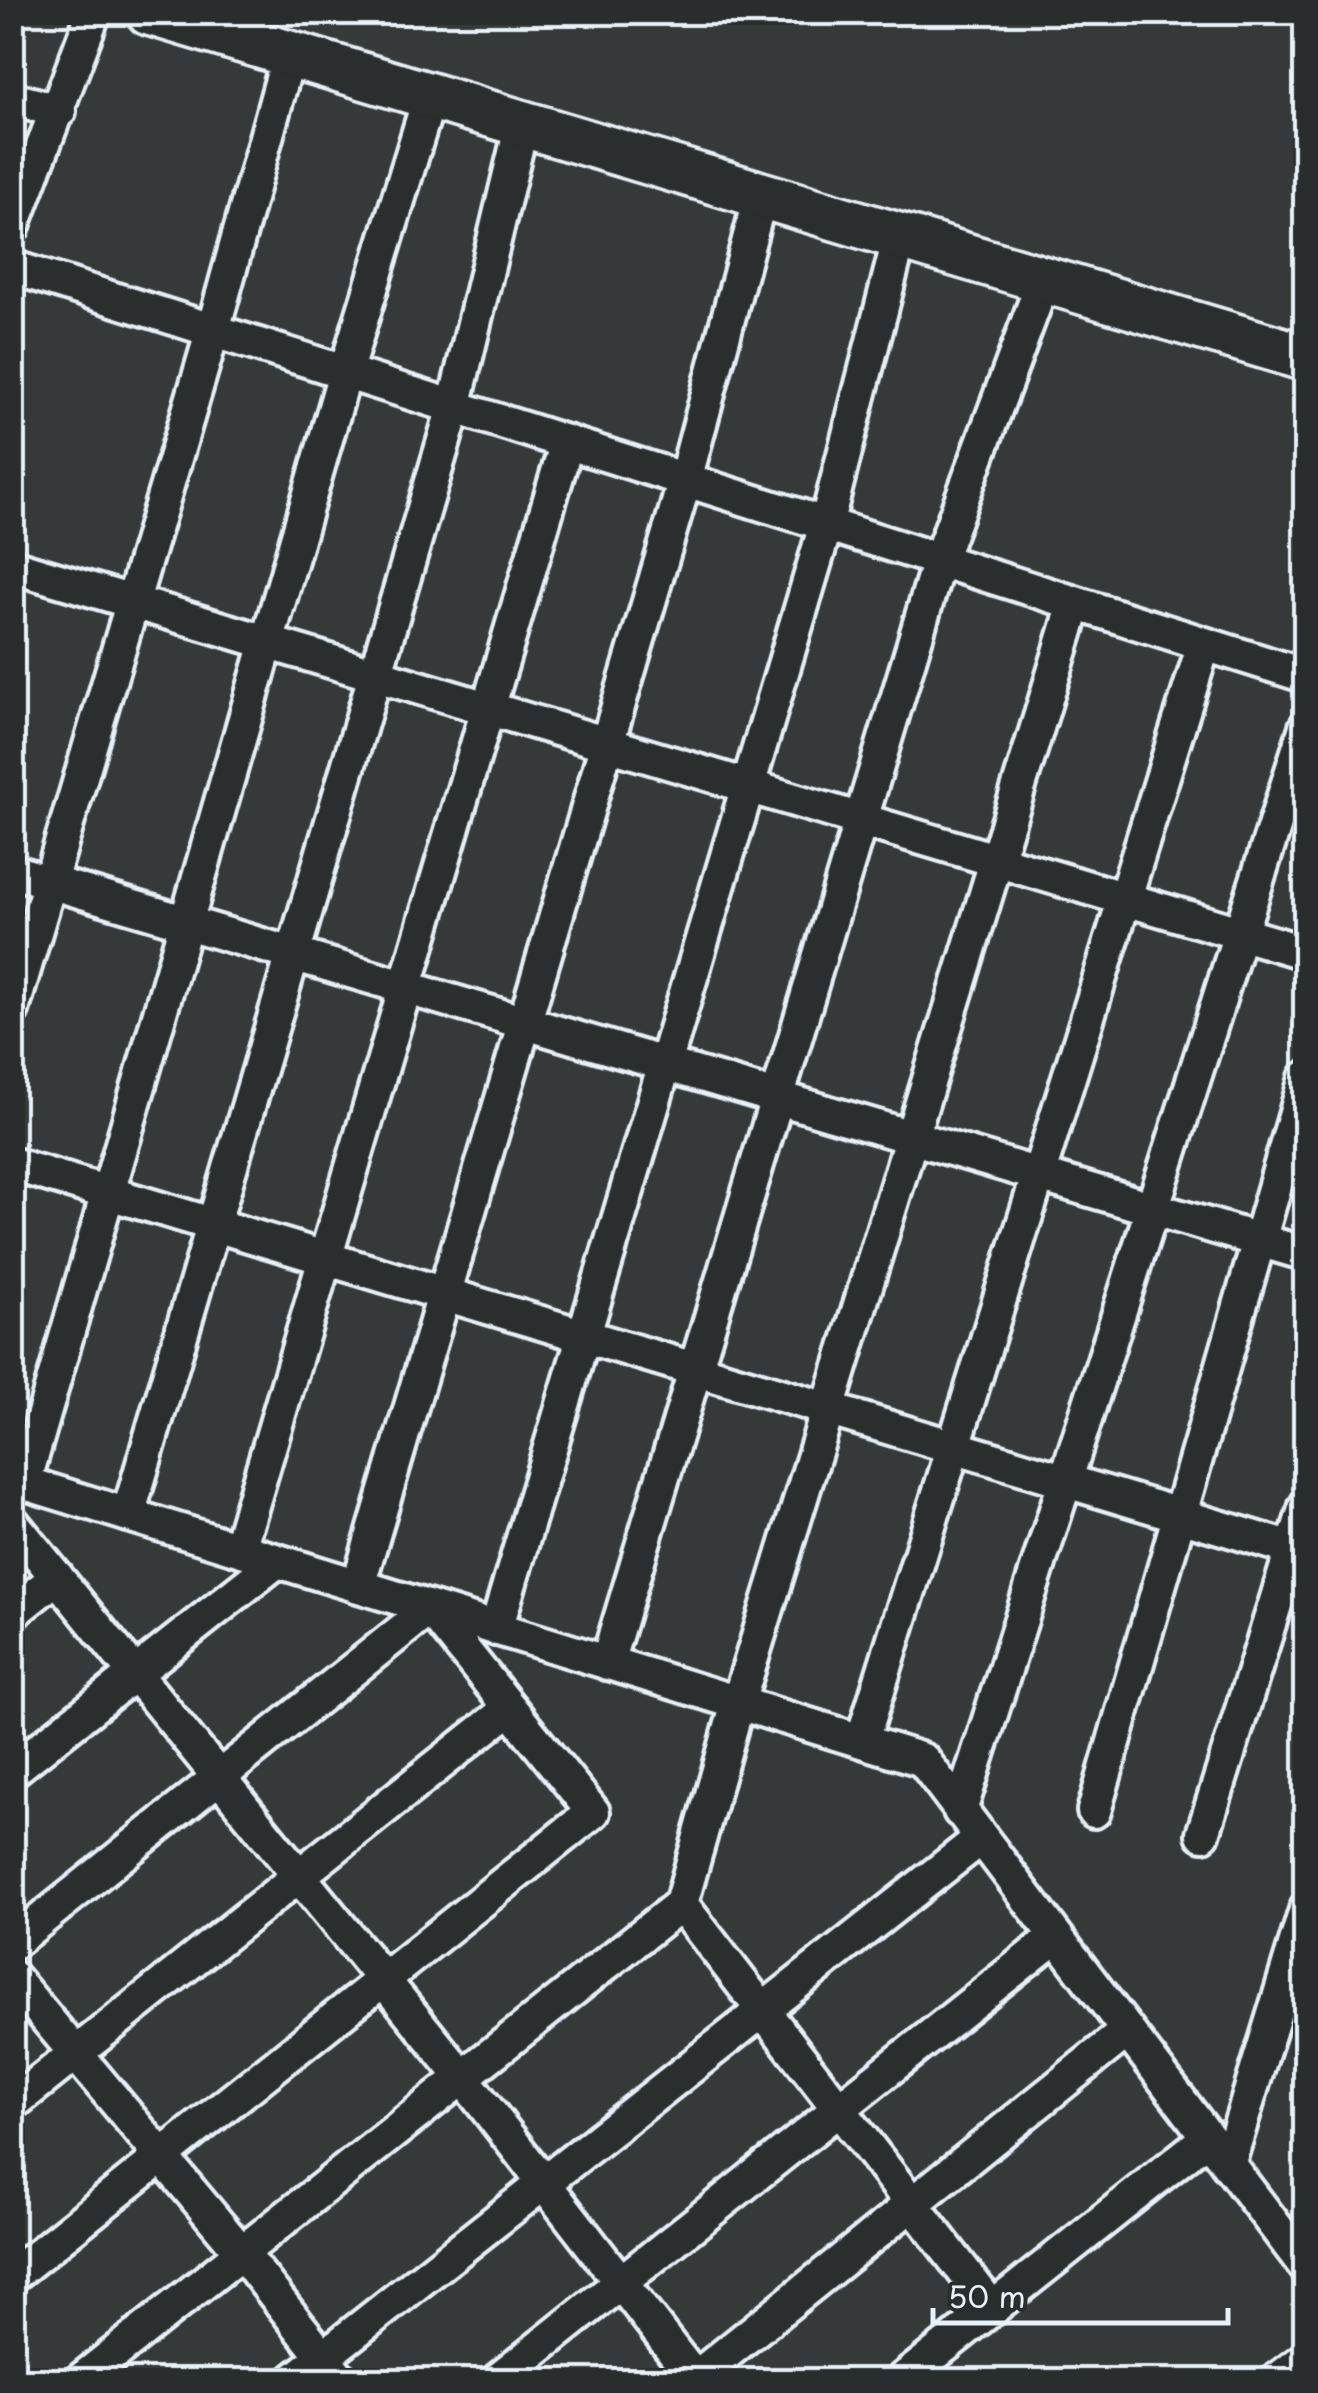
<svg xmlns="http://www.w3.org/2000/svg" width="1318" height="2393" font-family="'Playpen Sans',sans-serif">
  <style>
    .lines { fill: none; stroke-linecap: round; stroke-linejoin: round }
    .street-casing { stroke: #e8f1f8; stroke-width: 40 }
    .secondary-casing { stroke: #e8f1f8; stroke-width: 52 }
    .street { stroke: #2a2d2e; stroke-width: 32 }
    .secondary { stroke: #2a2d2e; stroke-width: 45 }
  </style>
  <rect width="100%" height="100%" fill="#35393a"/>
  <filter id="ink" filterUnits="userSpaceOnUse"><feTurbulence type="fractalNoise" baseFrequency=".01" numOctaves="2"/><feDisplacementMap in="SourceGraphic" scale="20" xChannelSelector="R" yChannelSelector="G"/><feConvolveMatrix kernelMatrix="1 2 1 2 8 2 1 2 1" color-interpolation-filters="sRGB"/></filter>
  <g filter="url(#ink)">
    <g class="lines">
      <g class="street-casing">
        <path id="street" d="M12 99 59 111
          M12 228 94 12
          M12 267 1306 676
          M12 566 1306 953
          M12 871 1306 1254
          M12 1010 213 330 289 54
          M12 1164 1306 1553
          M12 1479 923 1760 1306 2267
          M24 1483 345 373 430 96
          M128 1515 454 407 522 124
          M12 1522 463 2078 696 2380
          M239 1549 567 442
          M358 1586 685 480 761 195
          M12 1613 57 1577
          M496 1629 826 525 900 236
          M607 1663 939 560 1044 279
          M862 1741 1204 644
          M12 1771 277 1561
          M960 1811 1306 727
          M1094 1811 1306 1078
          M1203 1834 1306 1506
          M681 1904 993 2309
          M12 1943 430 1608 593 1812 12 2276
          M12 1977 242 2253 341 2380
          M12 2104 510 1708
          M1228 2165 1306 1910
          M81 2380 681 1904 738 1703 1075 604
          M294 2380 981 1838
          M498 2380 1055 1937
          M693 2380 1127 2031
          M902 2380 1207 2138
          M1277 2380 1306 2358"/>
      </g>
      <g class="secondary-casing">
        <path id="secondary" d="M149 12 1306 358"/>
      </g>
      <use href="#street" class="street"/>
      <use href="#secondary" class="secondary"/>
    </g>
  </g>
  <rect width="1318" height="2393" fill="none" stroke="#2a2d2e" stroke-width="50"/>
  <rect x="25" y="25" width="1268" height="2343" fill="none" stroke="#e8f1f8" stroke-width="4" filter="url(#ink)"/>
  <path d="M933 2308v15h295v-15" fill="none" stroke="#e8f1f8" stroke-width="5"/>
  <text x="948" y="2308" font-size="30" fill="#e8f1f8" stroke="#2a2d2e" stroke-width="8" paint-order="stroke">50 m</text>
</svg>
